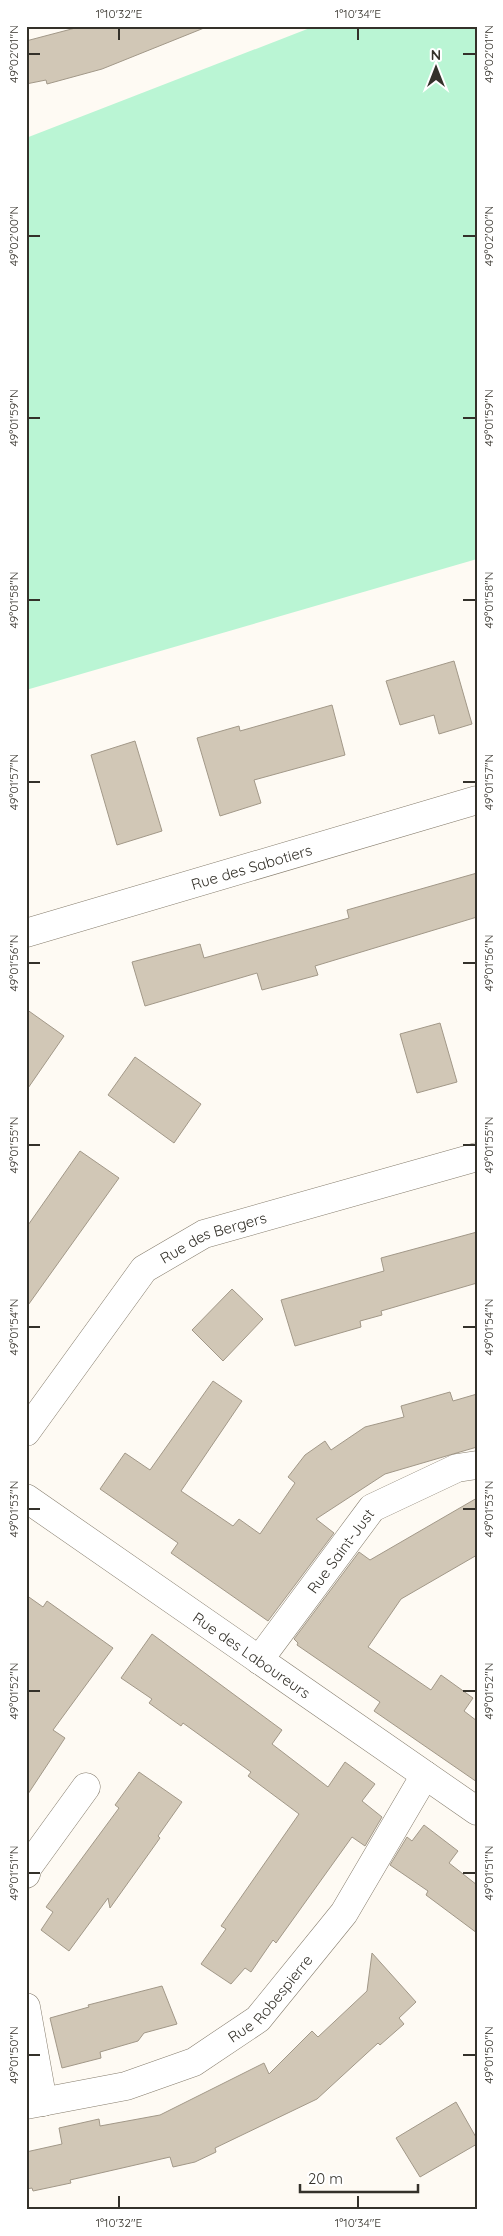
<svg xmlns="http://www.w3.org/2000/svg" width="503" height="2236" font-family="Quicksand,sans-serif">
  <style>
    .green { fill: #baf5d4 }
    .building { fill: #d1c7b6; stroke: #a29888 }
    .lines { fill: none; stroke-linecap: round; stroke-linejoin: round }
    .street-casing { stroke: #867d6d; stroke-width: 29 }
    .street { stroke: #fff; stroke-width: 28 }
    .ticks { fill: none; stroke: #34312a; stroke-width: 2 }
    .labels { text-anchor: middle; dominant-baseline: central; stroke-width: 5; stroke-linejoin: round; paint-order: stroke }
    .street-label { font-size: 15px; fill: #34312a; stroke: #fff }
    .neatline { fill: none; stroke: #34312a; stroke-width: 2 }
    .ticks-label { font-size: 12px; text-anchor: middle; fill: #34312a }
  </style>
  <rect width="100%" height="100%" fill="#fefaf3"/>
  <path class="green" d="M315 26H477V559L26 690V138Z"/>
  <path class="building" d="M83 26H204V28L102 69 47 84 46 80 26 84V41Z
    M454 661 472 724 439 734 434 715 400 725 386 681Z
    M332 705 345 755 254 780 261 803 220 816 197 738 239 726 240 731Z
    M135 741 162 831 117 845 91 755Z
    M477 873V917L315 966 318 975 262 990 257 973 145 1006 132 962 200 944 204 958 349 918 347 910Z
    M26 1009 64 1036 26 1091Z
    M440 1023 457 1082 417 1093 400 1034Z
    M135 1057 201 1104 174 1143 108 1095Z
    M80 1151 119 1178 26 1308V1228Z
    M477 1232V1283L381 1311 382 1315 360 1321 361 1327 295 1346 281 1300 384 1271 381 1258Z
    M232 1289 263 1319 223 1361 192 1330Z
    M213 1381 242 1401 181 1491 233 1526 239 1519 260 1534 295 1483 288 1477 305 1455 325 1441 331 1450 365 1427 404 1417 401 1406 450 1392 453 1401 477 1394V1447L385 1474 316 1519 334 1533 268 1621 171 1553 178 1543 100 1489 125 1453 150 1470Z
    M477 1498V1555L401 1599 368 1647 431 1690 441 1675 473 1698 464 1711 477 1721V1782L374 1711 380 1702 297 1645 298 1643 294 1639 359 1552 370 1560Z
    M26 1595 43 1607 47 1601 113 1648 53 1730 65 1738 26 1797Z
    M152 1634 282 1730 272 1744 328 1787 345 1762 375 1784 362 1801 382 1817 365 1846 352 1837 276 1943 273 1940 251 1972 245 1968 231 1984 201 1964 226 1929 221 1926 299 1814 248 1776 251 1772 183 1723 181 1726 149 1703 152 1699 121 1678Z
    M139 1772 182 1802 158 1836 160 1838 110 1908 108 1898 69 1951 41 1930 53 1912 46 1907 119 1808 115 1805Z
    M424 1825 458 1851 449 1863 477 1885V1933L426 1895 428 1891 390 1865 407 1837 412 1841Z
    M372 1953 416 2002 399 2018 404 2024 380 2045 378 2043 317 2099 215 2148 216 2152 195 2162 173 2167 170 2157 70 2180 71 2183 33 2191 32 2188 26 2189V2152L62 2144 59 2128 99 2119 100 2126 160 2115 264 2063 269 2074 312 2031 318 2037 367 1991Z
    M162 1986 177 2024 144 2033 138 2041 100 2052 101 2058 62 2068 50 2018 89 2007 88 2005Z
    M456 2102 477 2139V2144L420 2177 396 2138Z"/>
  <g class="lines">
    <g class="street-casing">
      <g id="street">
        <path id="s1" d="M26 933 477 800"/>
        <path id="s2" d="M26 1432 144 1269 204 1234 477 1157"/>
        <path id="s3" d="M26 1498 477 1811"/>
        <path id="s4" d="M259 1660 372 1508 457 1468 477 1465"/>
        <path d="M26 1874 28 1867 86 1787"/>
        <path d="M26 2007 43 2102"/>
        <path id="s5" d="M26 2105 126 2086 194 2062 258 2019 344 1913 425 1775"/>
      </g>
    </g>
    <use href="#street" class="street"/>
  </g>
  <path class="ticks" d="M119 28V40M358 28V40M28 54H40M463 54H476M28 236H40M463 236H476M28 418H40M463 418H476M28 600H40M463 600H476M28 782H40M463 782H476M28 963H40M463 963H476M28 1145H40M463 1145H476M28 1327H40M463 1327H476M28 1509H40M463 1509H476M28 1691H40M463 1691H476M28 1873H40M463 1873H476M28 2055H40M463 2055H476M119 2196V2208M358 2196V2208"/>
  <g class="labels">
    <g class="street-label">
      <text stroke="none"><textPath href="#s1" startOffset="235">Rue des Sabotiers</textPath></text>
      <text stroke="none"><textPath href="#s2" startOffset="278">Rue des Bergers</textPath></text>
      <text stroke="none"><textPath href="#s4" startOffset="136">Rue Saint-Just</textPath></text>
      <text stroke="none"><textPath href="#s3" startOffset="275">Rue des Laboureurs</textPath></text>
      <text stroke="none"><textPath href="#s5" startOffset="274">Rue Robespierre</textPath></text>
    </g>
  </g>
  <rect width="503" height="2236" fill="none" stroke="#ffffff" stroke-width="55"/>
  <g transform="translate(436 68)" stroke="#ffffff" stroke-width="4" paint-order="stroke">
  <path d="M0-4L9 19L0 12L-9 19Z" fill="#34312a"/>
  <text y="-8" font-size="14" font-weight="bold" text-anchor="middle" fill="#34312a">N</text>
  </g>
  <path d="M300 2184v8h118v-8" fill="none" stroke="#34312a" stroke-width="2.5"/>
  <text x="308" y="2184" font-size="15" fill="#34312a" stroke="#ffffff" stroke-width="4" paint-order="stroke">20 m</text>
  <rect x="28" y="28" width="448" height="2180" class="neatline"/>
  <g class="ticks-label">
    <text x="119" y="18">1°10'32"E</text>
    <text x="358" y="18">1°10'34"E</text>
    <text transform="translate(14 54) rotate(-90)" y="4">49°02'01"N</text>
    <text transform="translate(489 54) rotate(-90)" y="4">49°02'01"N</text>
    <text transform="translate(14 236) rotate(-90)" y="4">49°02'00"N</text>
    <text transform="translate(489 236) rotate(-90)" y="4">49°02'00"N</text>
    <text transform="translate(14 418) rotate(-90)" y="4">49°01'59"N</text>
    <text transform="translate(489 418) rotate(-90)" y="4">49°01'59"N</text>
    <text transform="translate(14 600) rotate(-90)" y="4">49°01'58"N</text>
    <text transform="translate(489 600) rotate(-90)" y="4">49°01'58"N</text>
    <text transform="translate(14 782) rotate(-90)" y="4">49°01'57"N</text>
    <text transform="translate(489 782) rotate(-90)" y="4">49°01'57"N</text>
    <text transform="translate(14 963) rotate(-90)" y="4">49°01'56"N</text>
    <text transform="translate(489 963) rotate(-90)" y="4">49°01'56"N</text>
    <text transform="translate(14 1145) rotate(-90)" y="4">49°01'55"N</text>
    <text transform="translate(489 1145) rotate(-90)" y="4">49°01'55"N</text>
    <text transform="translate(14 1327) rotate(-90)" y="4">49°01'54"N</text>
    <text transform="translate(489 1327) rotate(-90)" y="4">49°01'54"N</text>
    <text transform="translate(14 1509) rotate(-90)" y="4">49°01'53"N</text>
    <text transform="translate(489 1509) rotate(-90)" y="4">49°01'53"N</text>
    <text transform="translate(14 1691) rotate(-90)" y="4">49°01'52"N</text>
    <text transform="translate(489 1691) rotate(-90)" y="4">49°01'52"N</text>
    <text transform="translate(14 1873) rotate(-90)" y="4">49°01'51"N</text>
    <text transform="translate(489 1873) rotate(-90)" y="4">49°01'51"N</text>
    <text transform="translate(14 2055) rotate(-90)" y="4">49°01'50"N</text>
    <text transform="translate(489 2055) rotate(-90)" y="4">49°01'50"N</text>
    <text x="119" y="2227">1°10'32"E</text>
    <text x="358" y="2227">1°10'34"E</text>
  </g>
</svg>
